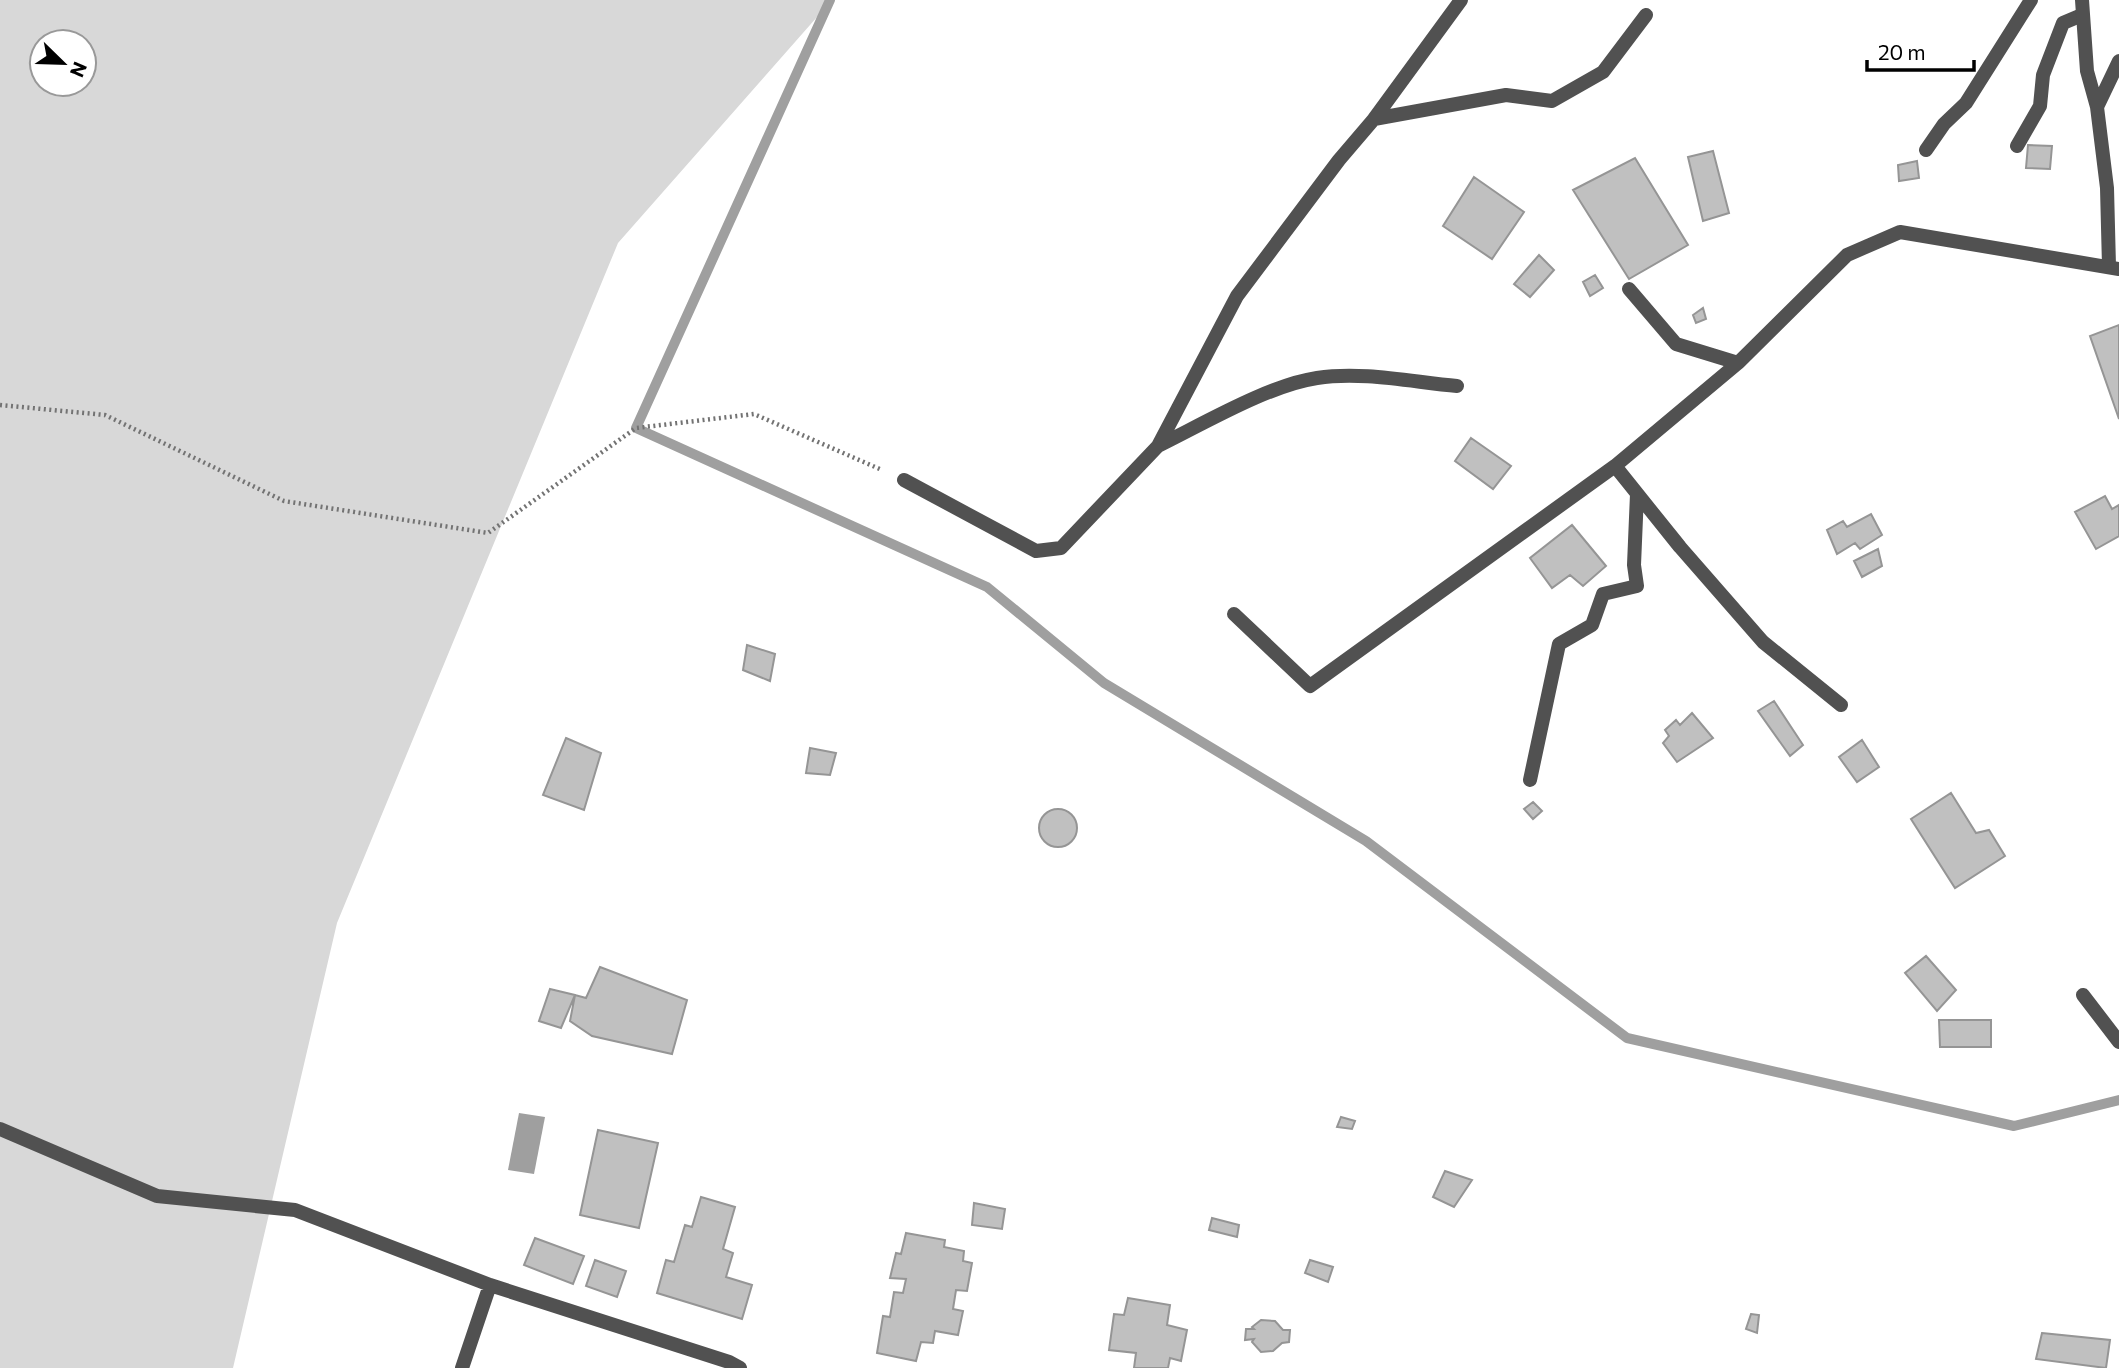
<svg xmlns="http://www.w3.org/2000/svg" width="2119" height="1368" font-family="Commissioner,sans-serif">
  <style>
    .green { fill: #d8d8d8; fill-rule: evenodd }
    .water { fill: #9f9f9f }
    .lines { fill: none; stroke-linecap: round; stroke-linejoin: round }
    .stream { stroke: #9f9f9f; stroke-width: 10 }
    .building { fill: #c0c0c0; stroke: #959595; stroke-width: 2 }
    .path { stroke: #737373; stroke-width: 4.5; stroke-dasharray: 2 3.5; stroke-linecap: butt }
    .lane { stroke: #515151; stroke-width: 14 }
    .street { stroke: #515151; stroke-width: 14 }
  </style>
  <rect width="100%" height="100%" fill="#fff"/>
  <path class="green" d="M0 0H832L618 243 337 923 233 1368H0ZM42 42H84V84H42Z"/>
  <path class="water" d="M519 1113 545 1117 534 1174 508 1170Z"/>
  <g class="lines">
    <path class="stream" d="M830 0 636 428 987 587 1104 683 1366 841 1627 1038 2014 1126 2119 1100"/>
  </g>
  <path class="building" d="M2028 145 2052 146 2050 169 2026 168Z
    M1713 151 1729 213 1703 221 1688 157Z
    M1635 158 1688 245 1629 279 1573 190Z
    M1917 161 1919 178 1899 181 1898 165Z
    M1474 177 1524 212 1492 259 1443 226Z
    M1539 255 1554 270 1530 297 1514 284Z
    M1595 275 1603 288 1590 296 1583 282Z
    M1703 308 1706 319 1696 323 1693 315Z
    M2119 325V419L2090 336Z
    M1471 438 1511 466 1493 489 1455 461Z
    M2105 496 2112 509 2119 505V536L2096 549 2075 512Z
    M1871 514 1882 535 1860 549 1855 543 1837 554 1827 530 1843 521 1847 527Z
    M1572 525 1606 566 1583 586 1570 575 1552 588 1530 558Z
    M1878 549 1882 566 1862 577 1854 561Z
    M747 645 775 654 770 681 743 670Z
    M1774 701 1803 745 1790 756 1758 711Z
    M1692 713 1713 738 1677 762 1663 743 1669 736 1665 730 1676 720 1680 725Z
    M566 738 601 753 584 810 543 795Z
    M1862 740 1879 767 1857 782 1839 757Z
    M810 748 836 753 830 775 806 773Z
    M1951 793 1976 833 1989 830 2005 856 1955 888 1911 819Z
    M1533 802 1542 811 1533 819 1524 809Z
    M1039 828a19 19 0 1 1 38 0a19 19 0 1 1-38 0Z
    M1926 956 1956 990 1937 1011 1905 973Z
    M600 967 687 1000 672 1054 592 1036 570 1021 575 995 586 998Z
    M550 989 575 995 561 1028 539 1021Z
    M1939 1020H1991V1047H1940Z
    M1341 1117 1355 1121 1352 1129 1337 1127Z
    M598 1130 658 1143 639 1228 580 1215Z
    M1445 1171 1472 1180 1454 1207 1433 1197Z
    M701 1197 735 1207 723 1249 733 1253 726 1277 752 1285 742 1319 657 1293 666 1260 674 1262 685 1225 692 1227Z
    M974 1203 1005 1209 1002 1229 972 1225Z
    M1212 1218 1239 1225 1237 1237 1209 1230Z
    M906 1233 945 1240 944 1247 964 1251 963 1261 972 1263 967 1291 956 1290 953 1309 963 1311 958 1335 935 1331 933 1343 921 1342 916 1361 877 1353 883 1316 890 1317 894 1292 903 1293 906 1279 890 1278 896 1253 901 1254Z
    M535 1238 584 1256 573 1284 524 1265Z
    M595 1260 626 1271 617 1297 586 1286Z
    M1310 1260 1333 1267 1328 1282 1305 1273Z
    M1128 1298 1170 1305 1167 1325 1187 1330 1181 1361 1170 1358 1168 1368H1134L1136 1353 1109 1350 1114 1314 1124 1315Z
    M1751 1314 1759 1315 1757 1333 1746 1329Z
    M1261 1320 1275 1321 1283 1330H1290L1289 1342 1282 1343 1273 1351 1261 1352 1252 1342 1254 1339 1245 1340 1246 1329H1254L1252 1327Z
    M2042 1333 2110 1340 2106 1368 2036 1359Z"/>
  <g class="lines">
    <path class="path" d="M0 405 105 415 284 501 488 533 636 428 754 414 882 470"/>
    <path class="lane" d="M2017 146 2040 106 2043 75 2063 23 2082 15
      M1926 150 1944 124 1966 103 2031 0"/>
    <path class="street" d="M2082 0 2087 71 2097 107 2107 188 2109 266
      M2097 107 2119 61
      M1374 119 1461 0
      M1629 289 1676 344 1738 363 1847 255 1900 232 2119 269
      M1738 363 1615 466 1680 547 1763 642 1841 705
      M1158 446C1203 424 1269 385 1317 378 1362 371 1412 382 1457 386
      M904 480 1036 551 1061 548 1158 446 1237 296 1339 160 1374 119 1506 95 1552 101 1603 72 1646 15
      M1234 614 1310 686 1615 466
      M1530 780 1559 644 1592 625 1603 594 1637 586 1634 565 1637 494
      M2083 995 2119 1042
      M0 1129 157 1196 295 1210 490 1285
      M462 1368 490 1285 729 1362 740 1368"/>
  </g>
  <g transform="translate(63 63) rotate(113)"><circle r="33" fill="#ffffff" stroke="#999999" stroke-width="2"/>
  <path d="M0-5L12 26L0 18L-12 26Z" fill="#000000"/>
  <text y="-10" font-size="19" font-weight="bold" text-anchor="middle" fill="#000000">N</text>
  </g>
  <path d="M1867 60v10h107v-10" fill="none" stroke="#000000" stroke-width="3.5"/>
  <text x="1878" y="60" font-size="21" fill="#000000" stroke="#ffffff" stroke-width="5" paint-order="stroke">20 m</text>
</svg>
